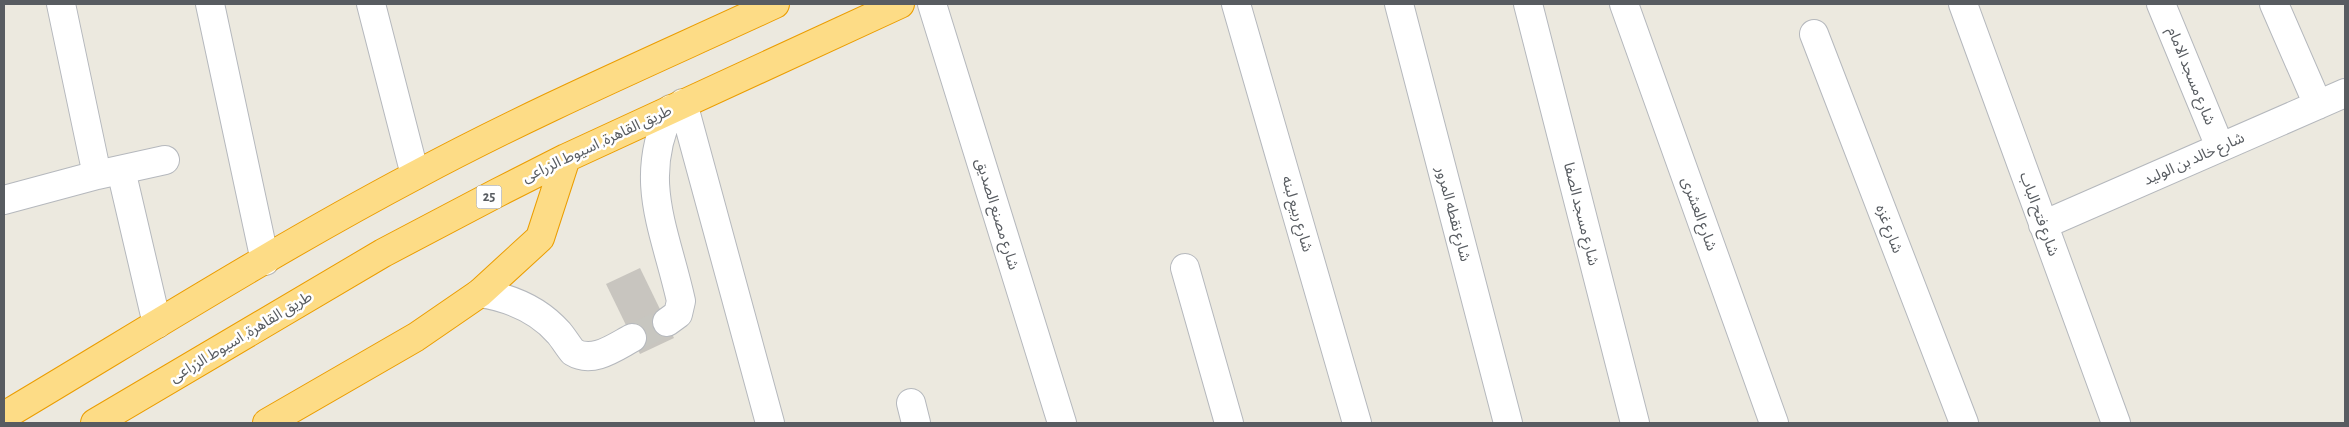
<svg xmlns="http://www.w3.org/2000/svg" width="2349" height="427" font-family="'Alegreya Sans','Noto Sans Arabic',sans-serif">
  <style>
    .building { fill: #c8c5bf }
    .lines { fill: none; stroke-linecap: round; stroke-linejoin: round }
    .minor-tunnel { stroke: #c7c6c0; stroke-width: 28; stroke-dasharray: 28 14; stroke-linecap: butt }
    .minor-casing { stroke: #b5b8bd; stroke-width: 30 }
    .highway-casing { stroke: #eb9d00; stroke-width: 30 }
    .minor { stroke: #fff; stroke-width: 28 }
    .highway { stroke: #fddc86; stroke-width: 28 }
    .labels { text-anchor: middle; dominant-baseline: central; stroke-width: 5; stroke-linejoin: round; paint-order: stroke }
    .shield { fill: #fff; stroke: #8a8d90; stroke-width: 1 }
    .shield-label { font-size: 14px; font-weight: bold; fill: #585c61 }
    .street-label { font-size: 15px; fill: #585c61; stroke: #fff }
  </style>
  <rect width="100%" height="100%" fill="#ece9df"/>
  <path class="building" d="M640 268 674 338 640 354 606 284Z"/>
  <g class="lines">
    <path class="minor-tunnel" d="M632 338 667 322"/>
    <g class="minor-casing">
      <path id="minor" d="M61 4 97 175
        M210 4 265 261
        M371 4 415 175
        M932 4 1062 423
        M1236 4 1357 423
        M1399 4 1508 423
        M1528 4 1635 423
        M1624 4 1774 423
        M1963 4 2116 423
        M2161 4 2220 147
        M2274 4 2318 105
        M1814 34 1964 423
        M683 103 770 423
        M121 170 157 324
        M4 200 97 175 165 160
        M2043 225 2345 93
        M1185 268 1229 423
        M480 293C511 298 538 309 559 333 564 339 568 346 573 352 593 364 615 347 632 338
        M667 322 678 314 681 301C665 229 637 180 671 109
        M911 403 916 423"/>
    </g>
    <g class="highway-casing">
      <path id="highway" d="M4 416C140 335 274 250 414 176 531 113 654 60 775 4
        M95 423 383 253 497 193 566 158 900 4
        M267 423 416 337 480 293 540 238 566 158"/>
    </g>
    <use href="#minor" class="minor"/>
    <use href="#highway" class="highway"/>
  </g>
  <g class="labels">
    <rect class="shield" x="476.5" y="185.5" width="25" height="23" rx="4"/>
    <g class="shield-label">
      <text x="489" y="197">25</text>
    </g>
    <g class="street-label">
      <text transform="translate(2191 76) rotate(68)">شارع مسجد الامام</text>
      <text transform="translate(597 144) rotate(-25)">طريق القاهرة, اسيوط الزراعى</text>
      <text transform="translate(2194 159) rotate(-24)">شارع خالد بن الوليد</text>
      <text transform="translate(997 214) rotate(73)">شارع مصنع الصديق</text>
      <text transform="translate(1297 214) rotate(74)">شارع ربيع لبنه</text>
      <text transform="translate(1453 214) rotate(75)">شارع نقطه المرور</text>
      <text transform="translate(1581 214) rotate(76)">شارع مسجد الصفا</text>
      <text transform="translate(1699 214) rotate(70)">شارع العشرى</text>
      <text transform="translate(2039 214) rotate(70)">شارع فتح الباب</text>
      <text transform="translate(1889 229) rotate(69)">شارع غزه</text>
      <text transform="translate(241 337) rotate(-31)">طريق القاهرة, اسيوط الزراعى</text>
    </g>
  </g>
  <rect width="2349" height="427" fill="none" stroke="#585c61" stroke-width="10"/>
</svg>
